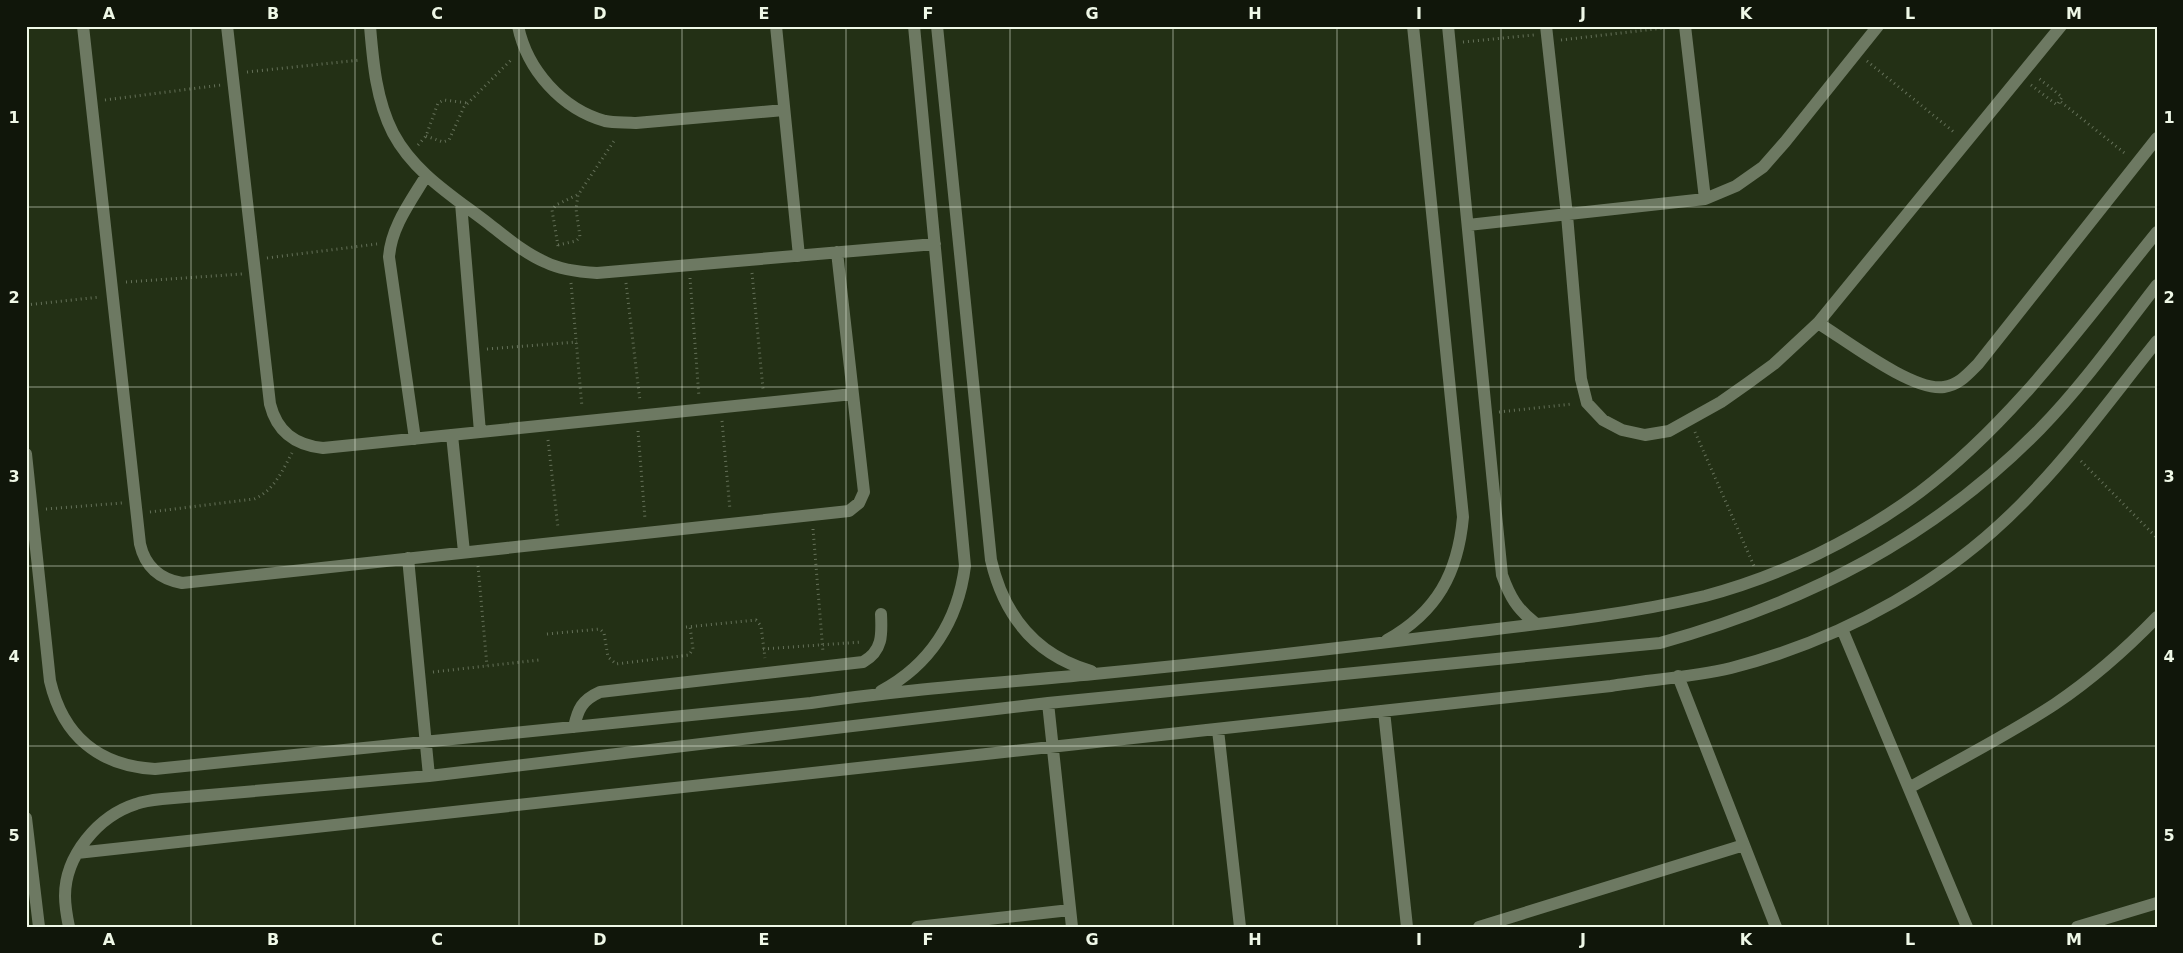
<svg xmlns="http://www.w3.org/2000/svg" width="2183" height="953" font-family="'DejaVu Sans',sans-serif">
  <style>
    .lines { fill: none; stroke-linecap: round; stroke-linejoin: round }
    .path { stroke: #647058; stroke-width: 3; stroke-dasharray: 1 4; stroke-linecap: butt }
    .minor { stroke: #6d7962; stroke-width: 12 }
    .grid { fill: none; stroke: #eff8e7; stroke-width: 1; stroke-opacity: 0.55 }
    .neatline { fill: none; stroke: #eff8e7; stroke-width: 2 }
    .grid-label { font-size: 16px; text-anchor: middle; font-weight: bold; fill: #eff8e7 }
  </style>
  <rect width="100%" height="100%" fill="#233015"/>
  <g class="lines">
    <path class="path" d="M1561 40 1672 27
      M1463 42 1534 35
      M1867 61 1955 133
      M247 72 360 60
      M2031 85 2057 105 2062 97 2037 77
      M105 100 221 85
      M2061 102 2127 155
      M426 136 443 142 449 140 464 107 513 58
      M418 145 426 136 438 103 444 100 468 103
      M558 245 576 241 580 237 576 209 578 195 616 138
      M558 246 552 210 556 205 577 195
      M267 258 377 244
      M752 273 763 389
      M690 278 699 397
      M126 282 242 274
      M571 283 582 407
      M626 283 640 401
      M26 305 100 297
      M487 349 577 342
      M1499 412 1572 404
      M722 421 730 510
      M638 431 645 519
      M1695 432 1754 566
      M548 440 558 528
      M2081 461 2157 538
      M46 509 122 503
      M150 512 254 499C274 491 282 471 292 453
      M813 529 823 652
      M478 566 487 666
      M686 627 756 620 761 626 765 658
      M547 634 600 629 604 633 608 657 616 664 689 655 693 649 690 626
      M763 649 862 642
      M433 672 539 660"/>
    <path class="minor" d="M83 26 140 544C145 566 159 579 182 583L849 511 859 503 864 492 837 252
      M227 26 270 404C277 432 295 445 323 448L853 394
      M370 26C373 62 376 100 393 133 414 173 454 197 489 224 506 237 524 253 545 262 561 270 579 272 597 273L935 244
      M518 26C527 70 562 109 605 121 615 123 626 122 636 123L784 110
      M776 26 799 256
      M937 26 991 560C1004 616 1035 655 1091 671
      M1448 26 1502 575C1510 597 1517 609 1535 623
      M1546 26 1567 215 1581 379 1587 403 1603 420 1622 430 1645 435 1669 431 1721 402 1748 383 1774 364 1818 323 2061 26
      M1685 26 1705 199
      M461 203 480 432
      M1468 225 1705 199 1736 186 1763 167 1785 142 1878 26
      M1818 323C1846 340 1913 392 1944 387 1959 385 1968 374 1978 364L2157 138
      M452 435 464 552
      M415 439 389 257C391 227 411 201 426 176
      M26 454 50 681C63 736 99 766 155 769L811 703C905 689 1000 683 1094 674 1209 663 1324 650 1438 636 1527 625 1617 617 1705 596 1781 576 1857 539 1920 492 2014 421 2083 323 2157 232
      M408 558 429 776
      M1842 629 1967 927
      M1387 640C1437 612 1458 573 1463 517L1413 26
      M1678 676 1776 927
      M881 691C930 665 958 621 965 566L914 26
      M1048 703 1072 927
      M1384 711 1407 927
      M574 727C578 709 582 700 600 692L863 662C883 651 882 634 881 614
      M1218 730 1240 927
      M1909 788C1958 760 2008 735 2055 704 2092 679 2126 649 2157 617
      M26 818 39 927
      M77 853 1611 686C1649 680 1693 677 1731 668 1844 639 1952 579 2032 493 2077 446 2116 392 2157 341
      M69 927C67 917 65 906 65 896 65 856 98 816 136 804 144 801 153 800 162 799L429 776 1048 703 1660 643C1807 602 1932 539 2040 429 2083 385 2119 334 2157 285
      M917 927 1070 910
      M1479 927 1744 845
      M2077 927 2157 903"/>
  </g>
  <path class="grid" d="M191 26V927M355 26V927M519 26V927M682 26V927M846 26V927M1010 26V927M1173 26V927M1337 26V927M1501 26V927M1664 26V927M1828 26V927M1992 26V927M26 207H2157M26 387H2157M26 566H2157M26 746H2157"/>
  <rect width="2183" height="953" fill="none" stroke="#10160a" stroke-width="55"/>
  <rect x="28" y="28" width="2128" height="898" class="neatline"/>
  <g class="grid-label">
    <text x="109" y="19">A</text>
    <text x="273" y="19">B</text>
    <text x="437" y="19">C</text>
    <text x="600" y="19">D</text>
    <text x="764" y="19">E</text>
    <text x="928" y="19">F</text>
    <text x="1092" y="19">G</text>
    <text x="1255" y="19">H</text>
    <text x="1419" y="19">I</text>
    <text x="1583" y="19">J</text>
    <text x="1746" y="19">K</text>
    <text x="1910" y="19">L</text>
    <text x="2074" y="19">M</text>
    <text x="14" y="123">1</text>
    <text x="2169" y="123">1</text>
    <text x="14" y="303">2</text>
    <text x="2169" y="303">2</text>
    <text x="14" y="482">3</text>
    <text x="2169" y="482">3</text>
    <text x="14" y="662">4</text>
    <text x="2169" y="662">4</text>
    <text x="14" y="841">5</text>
    <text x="2169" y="841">5</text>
    <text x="109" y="945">A</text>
    <text x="273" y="945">B</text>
    <text x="437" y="945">C</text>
    <text x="600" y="945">D</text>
    <text x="764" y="945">E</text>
    <text x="928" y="945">F</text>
    <text x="1092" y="945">G</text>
    <text x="1255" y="945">H</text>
    <text x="1419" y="945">I</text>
    <text x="1583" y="945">J</text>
    <text x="1746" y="945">K</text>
    <text x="1910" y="945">L</text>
    <text x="2074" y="945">M</text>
  </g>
</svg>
